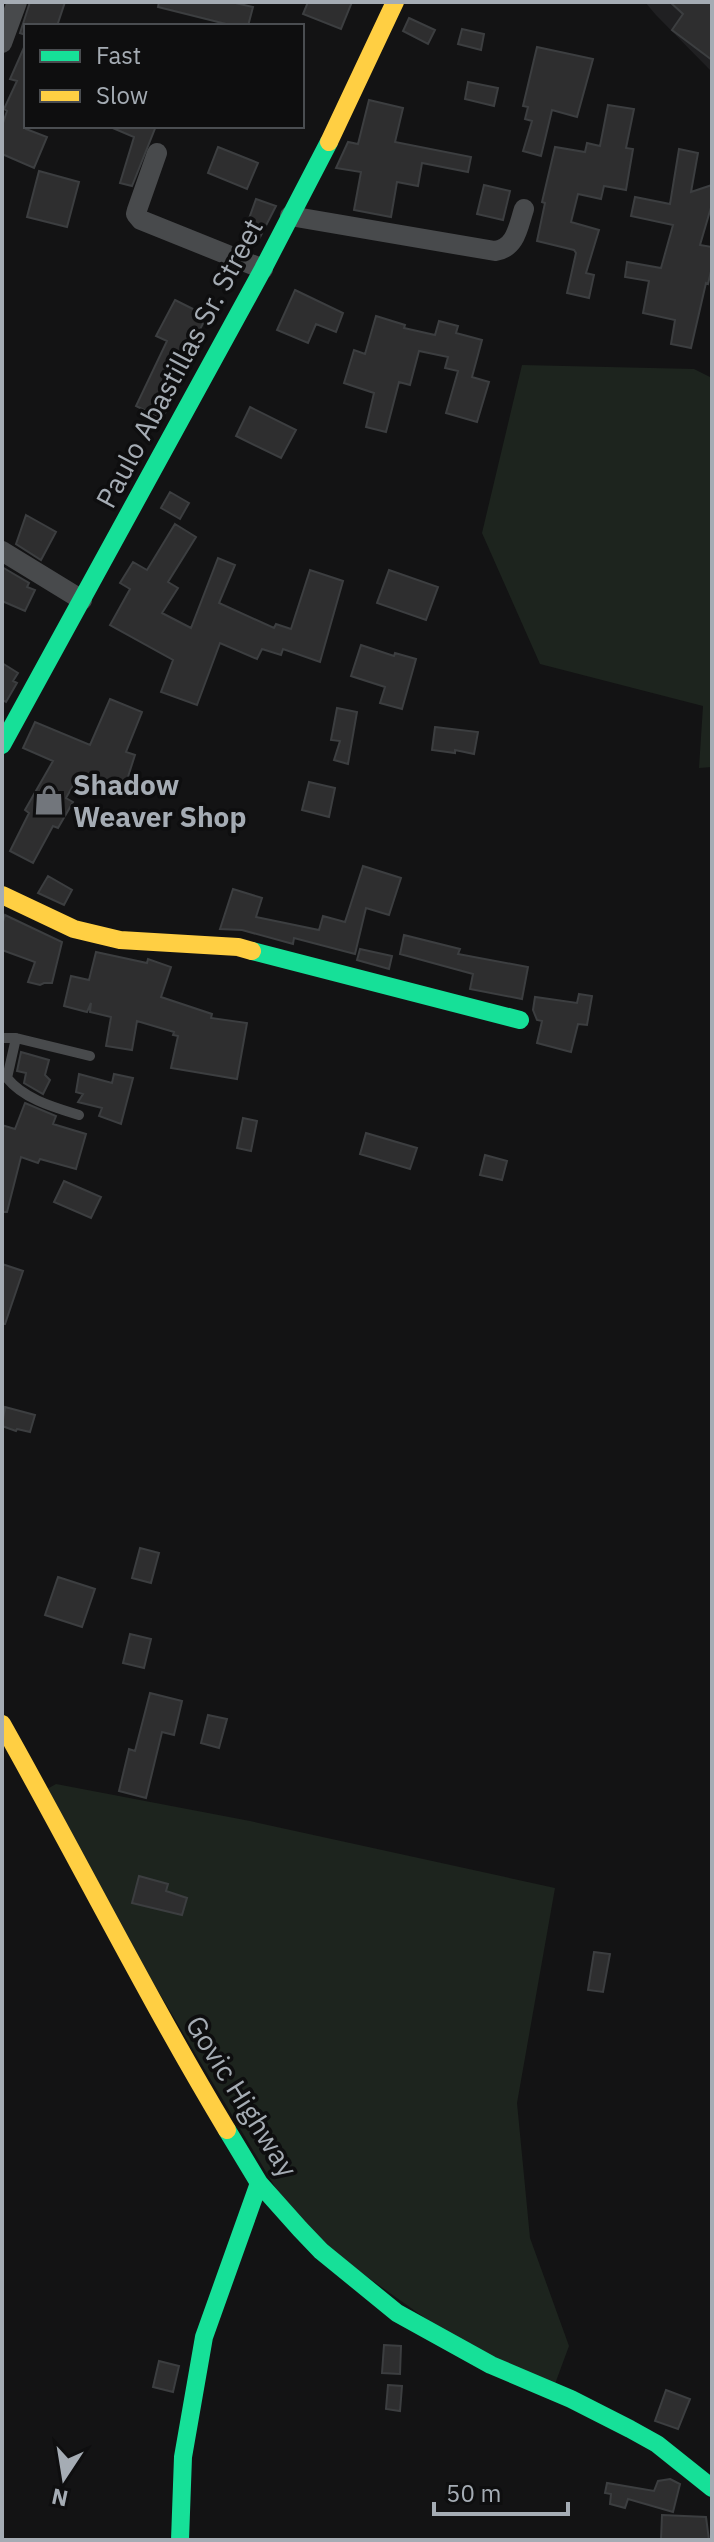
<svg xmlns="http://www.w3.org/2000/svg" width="714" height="2542" font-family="'IBM Plex Sans',sans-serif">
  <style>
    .built { fill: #202022 }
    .green { fill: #1d241e }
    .building { fill: #2e2e2f; stroke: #3c3e40; stroke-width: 2 }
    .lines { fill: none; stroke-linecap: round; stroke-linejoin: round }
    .lane { stroke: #484a4c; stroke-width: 10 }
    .street { stroke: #484a4c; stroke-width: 20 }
    .fast { stroke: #16e098; stroke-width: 18 }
    .slow { stroke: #ffcf43; stroke-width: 18 }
    .labels { text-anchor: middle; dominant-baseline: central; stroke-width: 7; stroke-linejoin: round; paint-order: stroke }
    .street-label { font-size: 28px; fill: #a5acb4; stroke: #0e0e0f }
    .poi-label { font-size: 28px; font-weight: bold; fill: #a5acb4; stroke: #0e0e0f; text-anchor: start }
  </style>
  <rect width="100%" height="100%" fill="#131314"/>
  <path class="built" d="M645 2H712V72L656 15Z"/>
  <path class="green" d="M522 365 694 369 712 378V767L699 768 703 706 540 664 482 533Z
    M56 1784 250 1821 555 1888 517 2103 530 2238 569 2346 552 2392 491 2365 300 2229 40 1793Z"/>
  <path class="building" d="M30 2H65L57 26H26V35L20 33Z
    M159 2H231L253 7 248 26H234L158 7Z
    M308 2H352L341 29 303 14Z
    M670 2H712V60L672 30 683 14Z
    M409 18 435 30 428 44 403 31Z
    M462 29 484 34 481 50 458 44Z
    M26 43V129L47 137 34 168 2 154V126L7 111 4 109 17 81 10 79Z
    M537 47 593 59 577 117 552 110 541 156 523 151 532 121 525 119 528 107 523 106Z
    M468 82 498 88 494 106 465 99Z
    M369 100 403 108 395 142 471 157 468 172 422 163 418 186 397 182 391 217 354 210 361 172 336 168 348 142 358 144Z
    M608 105 634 109 626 148 633 149 626 190 604 186 601 199 578 194 571 222 599 230 586 273 594 275 589 298 567 293 576 253 574 250 537 241 545 203 542 202 555 147 585 152 587 143 600 146Z
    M108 126H156L132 186 120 183 134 137Z
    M218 147 258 163 247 189 208 173Z
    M679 149 698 153 691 192 712 185V204L700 245 712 247V267L708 284 706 283 691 348 671 344 675 320 643 313 649 281 625 277 627 262 661 268 673 225 631 216 635 197 670 204Z
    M39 171 79 182 67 227 27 217Z
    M484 185 510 191 503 220 477 214Z
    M256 199 276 206 257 243 242 238Z
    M295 290 343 313 336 332 316 324 308 343 277 330Z
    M175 300 207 316 177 373 184 377 162 419 136 406 167 341 156 336Z
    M376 316 405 325 404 328 435 335 439 321 458 326 456 333 482 340 472 377 489 382 477 422 446 413 458 371 445 368 448 357 419 351 410 385 399 382 386 432 366 427 374 393 344 383 354 350 365 354Z
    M250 407 296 430 281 458 236 436Z
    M170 492 189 503 180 519 161 508Z
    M26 515 56 532 41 560 16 544Z
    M175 524 196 537 168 582 178 588 162 613 191 628 218 558 235 565 219 603 274 628 276 624 291 629 310 570 343 581 320 662 283 649 281 655 262 649 257 659 220 643 197 705 161 692 173 660 110 625 130 589 120 583 133 562 147 570Z
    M2 567 29 583 27 587 35 590 25 611 2 601Z
    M389 570 438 587 426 620 377 603Z
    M361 645 394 656 395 653 416 659 402 709 380 703 385 687 351 676Z
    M2 663 18 673 13 681 17 683 6 702 2 700Z
    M110 699 142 712 126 752 135 755 125 786 80 773 66 798 73 802 58 828 53 826 33 863 10 851 29 813 25 810 53 761 23 748 35 722 90 745Z
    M337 708 357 712 348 764 334 760 340 741 331 740Z
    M435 727 478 732 474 754 455 750V753L432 750Z
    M309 782 335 788 329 817 302 810Z
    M363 866 401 878 389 915 366 908 355 954 294 938 293 944 242 930 220 929 233 889 262 898 256 917 319 930 323 916 345 922Z
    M48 876 72 890 64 905 38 893Z
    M5 915 62 942 52 983H44L40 985 28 982 35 962 2 950V925Z
    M404 935 460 949 458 954 528 967 522 999 470 989 473 974 400 954Z
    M360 949 392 956 389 969 357 960Z
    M96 952 147 963 148 959 171 967 161 997 212 1014 211 1018 247 1023 237 1079 171 1068 178 1036 173 1035 174 1032 137 1021 132 1050 106 1046 111 1017 90 1012 91 1003 87 1012 64 1006 71 976 89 980Z
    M579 994 592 996 587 1025 578 1024 571 1052 537 1043 542 1021 537 1020 533 1010 535 997 577 1003Z
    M21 1052 49 1060 45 1075 50 1080 43 1094 24 1083 26 1073 17 1071Z
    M79 1074 112 1083 114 1074 133 1078 121 1124 99 1116 102 1108 78 1102 83 1094 76 1092Z
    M25 1103 56 1116 53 1124 86 1134 76 1169 40 1159 38 1163 21 1157 7 1212H2V1125L15 1129Z
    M243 1118 257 1121 251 1151 237 1148Z
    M366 1133 417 1148 410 1169 360 1154Z
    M485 1155 507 1161 502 1180 480 1175Z
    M64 1181 101 1197 91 1218 54 1202Z
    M2 1264 23 1271 5 1324H2Z
    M5 1407 35 1415 30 1432 17 1429 16 1431 2 1426Z
    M140 1548 159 1553 151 1583 132 1578Z
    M58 1577 95 1589 82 1627 45 1615Z
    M130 1634 151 1639 144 1668 123 1663Z
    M150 1693 182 1701 174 1735 162 1732 146 1798 119 1791 129 1749 135 1751Z
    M208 1715 227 1719 219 1748 201 1743Z
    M139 1876 168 1884 166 1891 187 1898 182 1915 132 1903Z
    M594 1952 610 1954 603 1992 588 1990Z
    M384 2345 401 2346 400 2374 382 2373Z
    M159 2361 179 2366 173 2392 153 2387Z
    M388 2385 402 2386 400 2411 386 2409Z
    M666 2390 690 2399 678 2429 655 2421Z
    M670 2479 680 2484 673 2512 628 2499 625 2508 610 2504 611 2494 605 2493 607 2483 654 2491 658 2481Z
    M662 2515 706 2517 709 2540H661Z"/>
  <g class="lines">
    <path class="lane" d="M2 1038H16L7 1078C24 1099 53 1107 79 1115
      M16 1038 90 1056"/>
    <path class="street" d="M2 43 17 2
      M157 153 137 210 136 214 141 220 263 269
      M290 216 495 251C516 248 518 227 524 209
      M2 551 82 600"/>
    <path class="fast" d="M2 745 263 269 329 142
      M252 951 520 1020
      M227 2130 259 2183 300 2229 321 2251 397 2313 491 2365 571 2399 630 2429 657 2444 712 2488
      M180 2540 183 2457 204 2337 259 2183"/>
    <path class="slow" d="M329 142 395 2
      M2 895 74 929 120 940 238 947 252 951
      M2 1724C78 1859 147 1997 227 2130"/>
  </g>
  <defs>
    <g id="shop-bare" transform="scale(2.4)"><path d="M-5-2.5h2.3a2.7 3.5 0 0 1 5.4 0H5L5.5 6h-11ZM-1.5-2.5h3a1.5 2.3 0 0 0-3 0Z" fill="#72767c" stroke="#0e0e0f" stroke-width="2.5" paint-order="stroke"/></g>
  </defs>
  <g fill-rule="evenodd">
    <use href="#shop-bare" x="49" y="800"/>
  </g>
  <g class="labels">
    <g class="street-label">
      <text transform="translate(179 363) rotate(-62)">Paulo Abastillas Sr. Street</text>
      <text transform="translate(242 2096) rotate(58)">Govic Highway</text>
    </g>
    <g class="poi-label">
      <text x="73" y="784">Shadow<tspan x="73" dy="32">Weaver Shop</tspan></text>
    </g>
  </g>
  <rect width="714" height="2542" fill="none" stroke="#a5acb4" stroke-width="8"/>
  <rect x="24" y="24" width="280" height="104" fill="#0e0e0f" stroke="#4a4d51" stroke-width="2"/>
  <rect x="40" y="50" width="40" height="12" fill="#16e098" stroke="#4a4d51" stroke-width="2"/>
  <text x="96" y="64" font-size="24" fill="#a5acb4">Fast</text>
  <rect x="40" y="90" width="40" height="12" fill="#ffcf43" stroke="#4a4d51" stroke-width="2"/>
  <text x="96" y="104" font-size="24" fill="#a5acb4">Slow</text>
  <g transform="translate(64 2478) rotate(192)" stroke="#0e0e0f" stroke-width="6" paint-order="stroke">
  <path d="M0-6L14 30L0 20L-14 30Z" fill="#a5acb4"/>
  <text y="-12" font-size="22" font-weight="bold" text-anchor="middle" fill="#a5acb4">N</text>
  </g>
  <path d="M434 2502v12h134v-12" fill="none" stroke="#a5acb4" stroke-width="4"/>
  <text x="446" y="2502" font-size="24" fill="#a5acb4" stroke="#0e0e0f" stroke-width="6" paint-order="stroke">50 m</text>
</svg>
